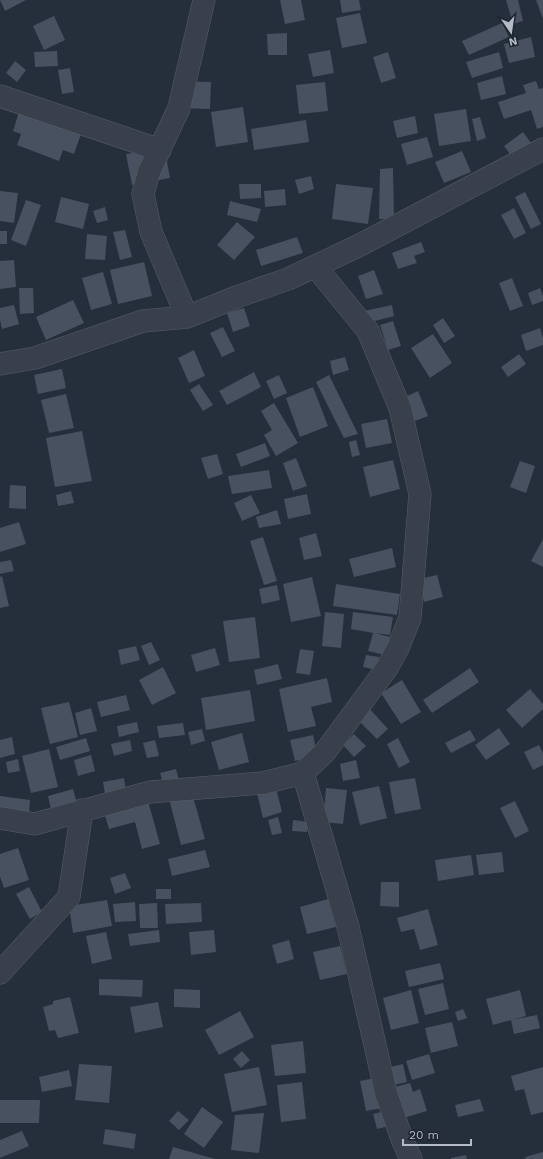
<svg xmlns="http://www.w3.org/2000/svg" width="543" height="1159" font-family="'Work Sans',sans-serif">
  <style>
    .building { fill: #47515f }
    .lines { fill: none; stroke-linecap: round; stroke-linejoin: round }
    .minor-casing { stroke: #575e69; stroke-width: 23 }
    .minor { stroke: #39404b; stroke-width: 22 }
  </style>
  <rect width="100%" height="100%" fill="#252e3b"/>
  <path class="building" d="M0 0H26L5 11Z
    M280 0H301L305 20 285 24Z
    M340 0H359L361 10 342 13Z
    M506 0H518L523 21 513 24Z
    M536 0H543V19Z
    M360 13 367 43 342 48 336 18Z
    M54 16 65 40 44 50 33 26Z
    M502 23 509 37 469 55 462 41Z
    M287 33V55H268L267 34Z
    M531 37 535 57 509 63 504 44Z
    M330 50 334 73 313 77 308 54Z
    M57 51 58 66 35 67 34 52Z
    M388 52 396 78 381 83 373 57Z
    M499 52 503 68 472 78 466 62Z
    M15 61 26 70 17 82 6 73Z
    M70 68 74 92 62 94 58 70Z
    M502 76 506 94 481 100 477 83Z
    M176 81 211 82 210 109 175 108Z
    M536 81 539 89 543 88V127L537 129 531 110 504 119 498 102 526 93 523 85Z
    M325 82 328 111 299 114 296 85Z
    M243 107 248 142 216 147 211 112Z
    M466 109 471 141 439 146 434 114Z
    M19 112 81 134 74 154 63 150 59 161 17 145 21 134 13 131Z
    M415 116 418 133 397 138 393 121Z
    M480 117 486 138 477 141 472 119Z
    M306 120 309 142 254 150 251 129Z
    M523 132 531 143 512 157 504 146Z
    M427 137 433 157 407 165 401 144Z
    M163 140 170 178 132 185 126 154 145 151Z
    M462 151 471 172 444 183 435 162Z
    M393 168 394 219H379L380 169Z
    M311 176 314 189 299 194 295 180Z
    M239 184H261V198L240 199Z
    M336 184 373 188 368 224 332 219Z
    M285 189 286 205 265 207 264 191Z
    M0 191 18 193 14 223 0 221Z
    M525 192 541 224 531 229 515 197Z
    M61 197 89 204 83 229 55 222Z
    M26 200 41 205 26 246 11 240Z
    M230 201 261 209 257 222 227 215Z
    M105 207 108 220 97 223 93 211Z
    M514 208 526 233 514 239 501 215Z
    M237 222 255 237 234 260 217 245Z
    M125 230 132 257 120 260 113 232Z
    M0 231H7V244H0Z
    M87 234 107 236 105 260 85 259Z
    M297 237 303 253 261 266 256 250Z
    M421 242 425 252 414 256 417 263 398 269 392 253Z
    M14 260 16 287 0 289V261Z
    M144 262 152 296 118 304 110 270Z
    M374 270 383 294 366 299 358 276Z
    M103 272 112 304 91 310 82 278Z
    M512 278 523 306 510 311 499 283Z
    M19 288H33L34 313 20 314Z
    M540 288 543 296V301L532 305 528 293Z
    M73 300 84 323 46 340 36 317Z
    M14 305 19 324 2 329 0 320V308Z
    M392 305 394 316 367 323 364 311Z
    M244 308 250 326 233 332 227 313Z
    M443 318 455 336 444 343 433 325Z
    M393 321 401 346 388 350 380 325Z
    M223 327 235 351 222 357 210 333Z
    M540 328 543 338V345L526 351 521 335Z
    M433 334 452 363 430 378 411 348Z
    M194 350 205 376 189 383 178 358Z
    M519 354 526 364 508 377 501 367Z
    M345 357 349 370 333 375 330 361Z
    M62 369 66 388 38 394 34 375Z
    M254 372 261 387 227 405 219 391Z
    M279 375 287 393 274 399 266 381Z
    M329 375 358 434 344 438 316 382Z
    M199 384 213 405 203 411 190 390Z
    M313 387 328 426 300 437 286 398Z
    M418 391 428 416 415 421 405 397Z
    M66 394 74 428 49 433 41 400Z
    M274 403 298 443 276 456 264 435 272 430 261 411Z
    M387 419 392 443 366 448 361 424Z
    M82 431 92 481 55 487 46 438Z
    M356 440 360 455 352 457 349 442Z
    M265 443 270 456 241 467 236 454Z
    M217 454 223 474 208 479 201 458Z
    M296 458 307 486 293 491 283 463Z
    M393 460 400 489 370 497 363 467Z
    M520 461 535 466 526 493 510 487Z
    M269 470 272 488 232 494 228 476Z
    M10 485 26 486V509L9 508Z
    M71 491 74 503 58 506 56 495Z
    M307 494 311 514 288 519 284 499Z
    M251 495 260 513 242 521 234 503Z
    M277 510 281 524 259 528 256 517Z
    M19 522 26 544 0 552V528Z
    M316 533 322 556 304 560 299 538Z
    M263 537 277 581 264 585 250 541Z
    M543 539V567L531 561Z
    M392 548 396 567 354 577 349 559Z
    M11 560 14 571 0 574V562Z
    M437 575 443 597 424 602 419 579Z
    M2 576 9 606 0 608V577Z
    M312 577 321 616 291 622 283 584Z
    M336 584 400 594 397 615 333 606Z
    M277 585 280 600 262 604 259 589Z
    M325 612 344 614 341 648 322 646Z
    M353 612 393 617 390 635 375 633 390 637 385 655 368 651 373 633 351 629Z
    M255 617 260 658 229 662 223 621Z
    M151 642 160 660 149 665 141 646Z
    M136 646 140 660 121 665 118 650Z
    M215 648 220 665 196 672 191 655Z
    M300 649 314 651 310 675 296 673Z
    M366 655 379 657 377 670 363 667Z
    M278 664 282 679 257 685 254 670Z
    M163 667 176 693 152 705 139 680Z
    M470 668 479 682 432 713 423 700Z
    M327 678 332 702 311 707 316 726 288 732 279 689Z
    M402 680 421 712 401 724 381 693Z
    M530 689 543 704V709L522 728 506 710Z
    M250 690 255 721 206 730 201 698Z
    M126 695 130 710 101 717 97 702Z
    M69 702 78 737 50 744 41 708Z
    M368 707 388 729 377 739 356 718Z
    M91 708 97 731 80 735 75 713Z
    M137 722 139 732 119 737 117 726Z
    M183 723 185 735 159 738 157 726Z
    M499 728 510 744 486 760 475 745Z
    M202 729 205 741 191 745 188 732Z
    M470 730 476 740 451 753 445 743Z
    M242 733 249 762 219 770 211 742Z
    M354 734 366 746 354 757 343 745Z
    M313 735 318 756 295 761 290 740Z
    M12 737 15 754 0 758V740Z
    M86 738 90 751 60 760 56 747Z
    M398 738 410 762 399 768 387 744Z
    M130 740 132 751 114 756 111 744Z
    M155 740 159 756 147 758 143 743Z
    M539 745 543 753V765L533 770 524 752Z
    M49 749 58 787 31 793 22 756Z
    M91 755 95 771 78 776 74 760Z
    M18 759 20 771 8 773 6 762Z
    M356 760 360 778 343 781 340 764Z
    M176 769 180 784 165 789 160 773Z
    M124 778 126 790 105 794 103 782Z
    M415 778 421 809 395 814 389 782Z
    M379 786 387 818 360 825 352 792Z
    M276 788 282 812 263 818 257 793Z
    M326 788 347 790 343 824 323 822Z
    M73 789 77 803 51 810 48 796Z
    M192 793 205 839 181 845 169 799Z
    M0 796 30 800 29 815 0 812Z
    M148 801 160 844 142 849 135 822 109 829 104 812Z
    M515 801 529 831 515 838 500 808Z
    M278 817 282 833 272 835 268 820Z
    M293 820 309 822 307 832 292 831Z
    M18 848 29 880 4 888 0 877V854Z
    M205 850 210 867 172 876 168 859Z
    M502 852 504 872 479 875 476 855Z
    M471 855 474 875 438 881 435 860Z
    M125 873 131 888 115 894 110 878Z
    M381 882H399V907L380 906Z
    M29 887 42 912 30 919 16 894Z
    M156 889H171V899H156Z
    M328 899 336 927 307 934 300 907Z
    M107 900 112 926 73 933 69 906Z
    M135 902 136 921 115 922 113 904Z
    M157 903 158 928H140L139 904Z
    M201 903 202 922 166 924 165 904Z
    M428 909 438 945 420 950 414 929 401 932 397 918Z
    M159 930 160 942 130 946 128 934Z
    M214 930 216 952 191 955 189 932Z
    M106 932 112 959 92 964 86 936Z
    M289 940 294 959 277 964 272 945Z
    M340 946 347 974 320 980 313 952Z
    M440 963 444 979 409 987 405 971Z
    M99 979 143 980 142 997 99 995Z
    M443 983 449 1009 425 1015 418 989Z
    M174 989 200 990V1008L174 1007Z
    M411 990 419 1023 391 1030 383 998Z
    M520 990 526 1016 493 1025 486 999Z
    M70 997 79 1033 58 1038 55 1030 49 1031 43 1007 53 1004V1001Z
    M158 1002 163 1027 135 1033 130 1007Z
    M463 1009 467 1018 458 1021 455 1012Z
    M240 1011 254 1037 219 1055 205 1030Z
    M537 1015 540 1028 514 1034 511 1020Z
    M452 1022 458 1046 431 1053 425 1028Z
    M303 1041 306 1073 275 1076 271 1045Z
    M242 1051 250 1060 241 1068 233 1059Z
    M429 1054 435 1073 412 1080 406 1061Z
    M79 1064 112 1066 109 1103 75 1100Z
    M403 1064 407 1082 394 1085 390 1067Z
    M259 1067 267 1105 232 1112 224 1074Z
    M543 1067V1112L531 1115 524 1089 515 1091 511 1076Z
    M69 1070 72 1086 42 1092 39 1077Z
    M375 1078 382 1108 366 1111 360 1081Z
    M302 1082 306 1119 281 1122 277 1085Z
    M410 1083 413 1092 420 1089 427 1111 400 1119 395 1087Z
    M480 1099 484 1111 458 1117 455 1105Z
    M0 1100H40L39 1123H0Z
    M202 1107 223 1122 204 1148 184 1134Z
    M178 1111 189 1120 179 1130 169 1121Z
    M385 1111 389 1126 377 1129 373 1114Z
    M264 1113 259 1153 231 1150 235 1115Z
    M105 1129 136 1134 134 1149 103 1144Z
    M22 1131 29 1146 0 1158V1140Z
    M173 1147 215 1159H169Z
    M543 1152V1159H526L525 1157Z
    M466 1155 467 1159H451V1158Z"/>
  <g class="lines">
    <g class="minor-casing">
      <path id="minor" d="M0 96 160 150
        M187 317 151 232 143 194 149 172 179 108 204 0
        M0 364 35 358 143 321 187 317 239 296 288 279 360 245 543 149
        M303 773 348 927 386 1093 402 1139 411 1159
        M0 818 35 824 150 792 263 783 303 773 325 752 387 668 398 648 410 618 420 494 400 408 368 331 315 266
        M0 973 69 897 82 810"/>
    </g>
    <use href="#minor" class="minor"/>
  </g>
  <g transform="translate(511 32) rotate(167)" stroke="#1e2530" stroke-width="3" paint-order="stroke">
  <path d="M0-3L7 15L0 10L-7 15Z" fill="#b4bbc7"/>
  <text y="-6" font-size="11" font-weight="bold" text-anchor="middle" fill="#b4bbc7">N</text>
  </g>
  <path d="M403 1139v6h68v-6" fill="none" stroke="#b4bbc7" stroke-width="2"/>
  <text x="409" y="1139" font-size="12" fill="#b4bbc7" stroke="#1e2530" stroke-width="3" paint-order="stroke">20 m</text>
</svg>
